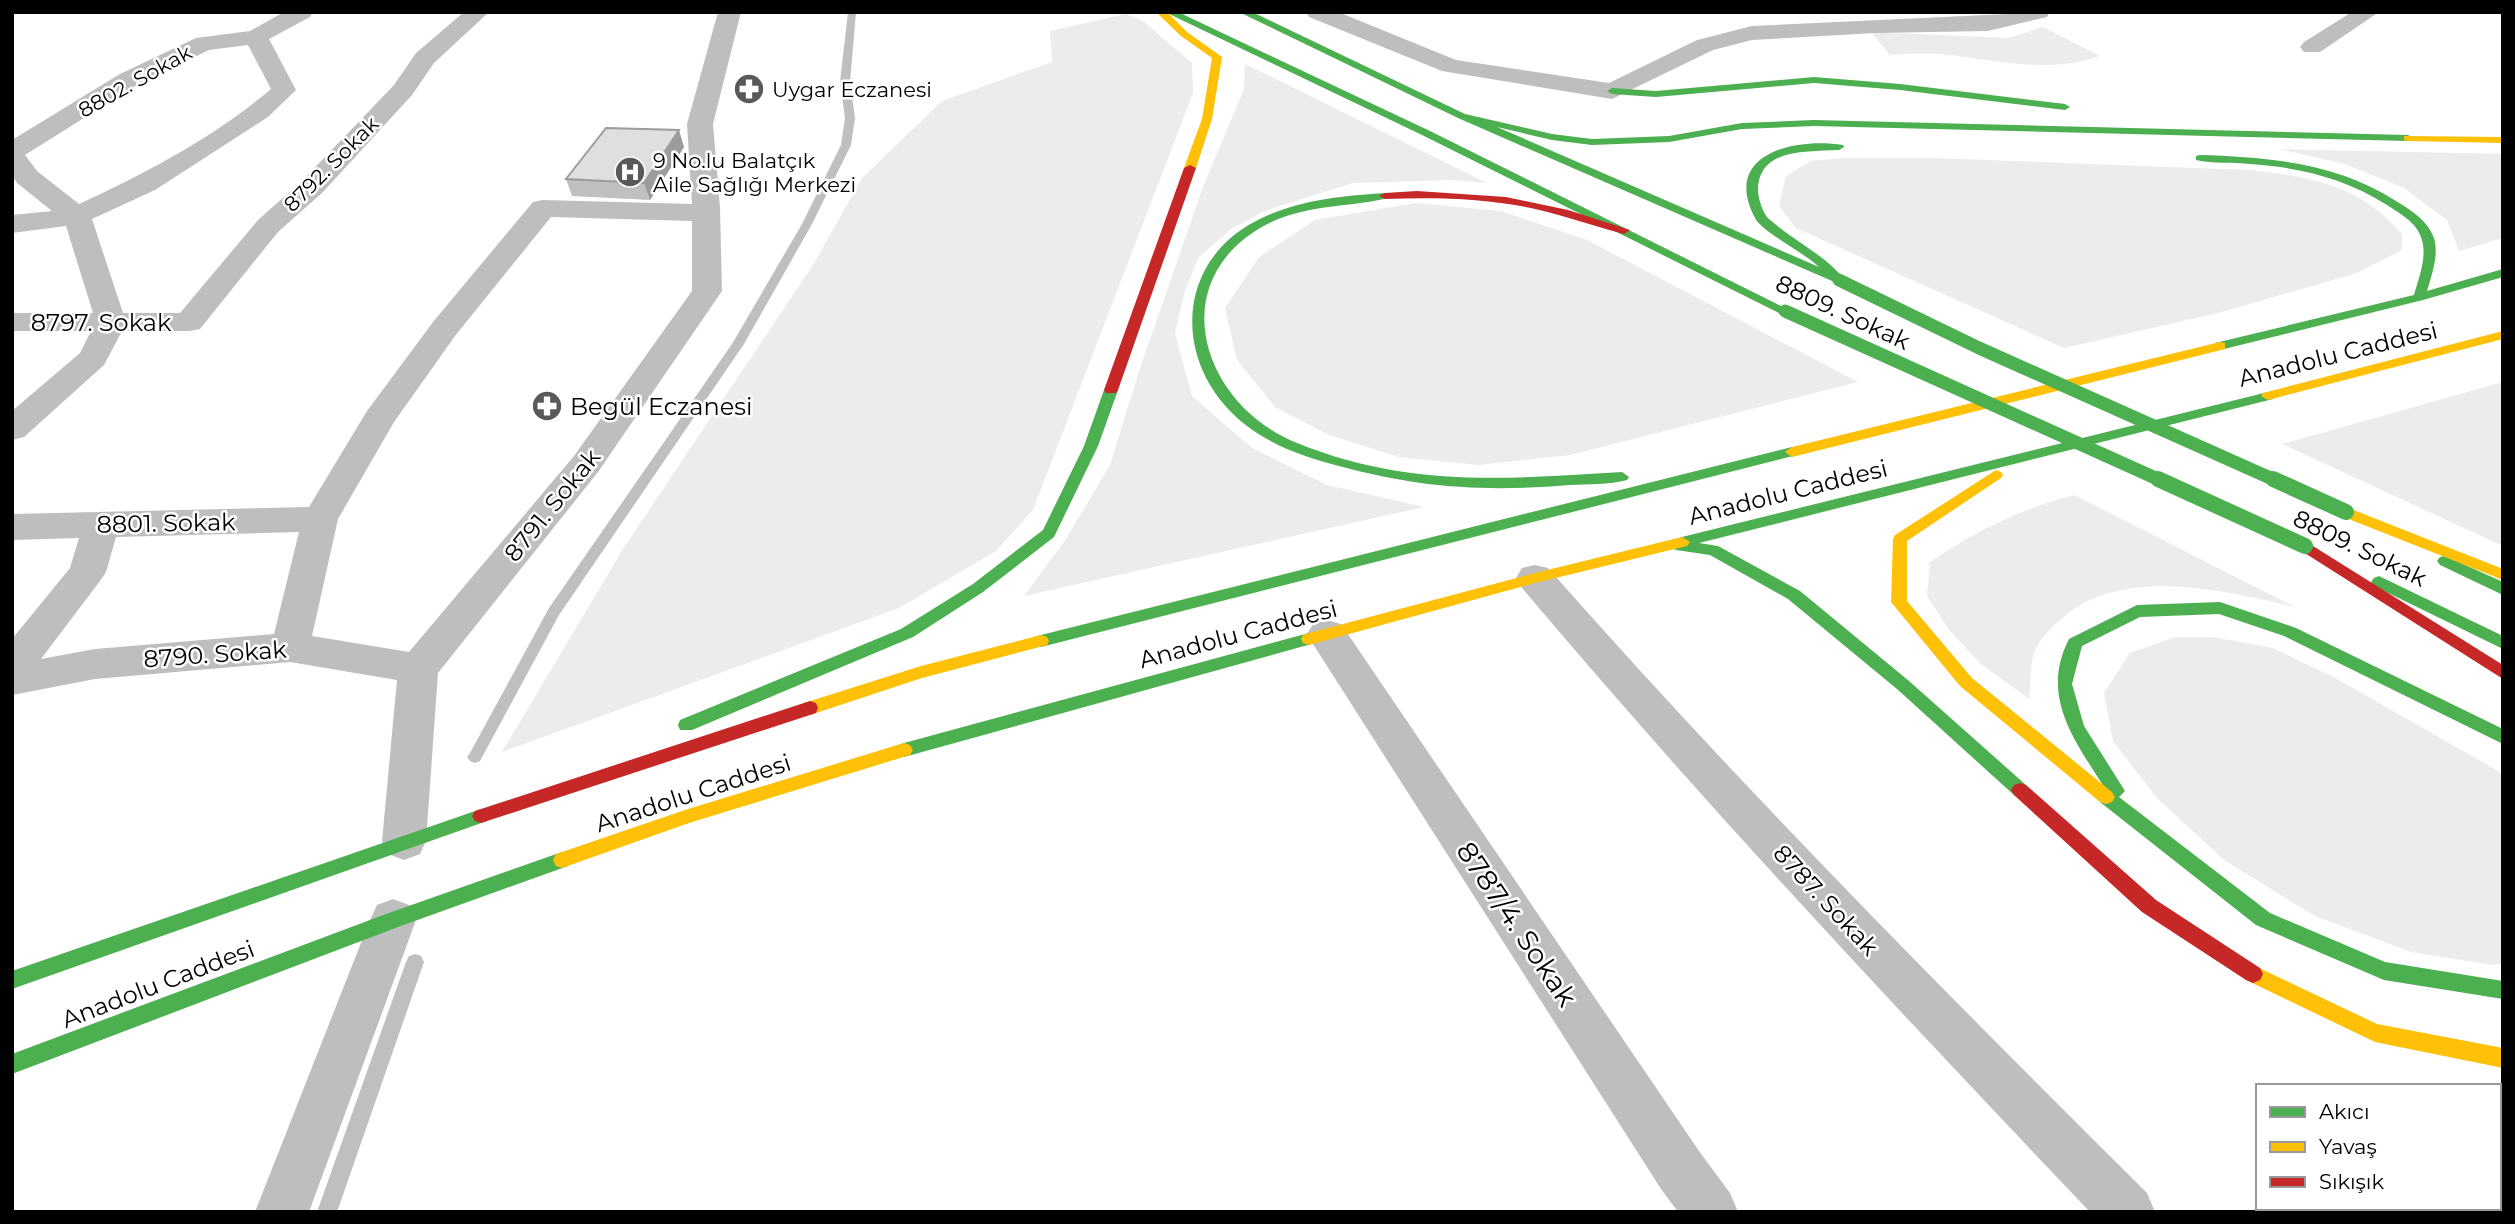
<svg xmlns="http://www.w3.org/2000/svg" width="2515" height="1224" font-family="Montserrat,sans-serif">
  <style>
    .green { fill: #ececec }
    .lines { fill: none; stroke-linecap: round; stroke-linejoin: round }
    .stream { fill: #bfbfbf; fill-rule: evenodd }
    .street { fill: #bebebe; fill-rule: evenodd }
    .fast { fill: #4caf50; fill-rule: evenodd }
    .slow { fill: #ffc107; fill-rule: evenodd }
    .jam { fill: #c62828; fill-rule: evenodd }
    .fast-bridge-far1 { stroke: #4caf50; stroke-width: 13 }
    .fast-bridge { stroke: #4caf50; stroke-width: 16 }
    .wall { fill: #c0c0c0 }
    .shaded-wall { fill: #9c9c9c }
    .building { fill: #dfdfdf; stroke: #9c9c9c; stroke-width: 2 }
    .labels { text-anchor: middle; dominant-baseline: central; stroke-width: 5; stroke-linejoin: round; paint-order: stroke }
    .far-street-label { font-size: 21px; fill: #000; stroke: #fff }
    .far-poi-label { font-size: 21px; fill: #000; stroke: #fff; text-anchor: start }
    .street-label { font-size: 24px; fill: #000; stroke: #fff }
    .poi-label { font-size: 24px; fill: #000; stroke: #fff; text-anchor: start }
    .near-street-label { font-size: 28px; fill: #000; stroke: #fff }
  </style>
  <rect width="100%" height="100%" fill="#fff"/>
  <path class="green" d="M1126 14 1143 21 1192 63 1193 93 1033 510 996 551 899 608 502 752 623 549 813 265 862 178 942 101 1052 62 1050 31Z
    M2043 27 2100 56C2048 75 1993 59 1939 54 1923 53 1906 54 1890 55L1871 32 2009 38Z
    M1245 64 1487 183 1452 180 1353 183 1267 210 1231 229 1198 258 1184 294 1175 334 1192 396 1252 448 1327 485 1424 507 1024 596 1064 542 1110 465 1138 374 1203 187 1244 89Z
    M2280 149 2503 154V238L2459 251 2447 220 2404 188 2345 164Z
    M1843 158H1933L2250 170C2312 177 2360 185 2402 234V250L2357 273 2218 313 2064 348 1796 228 1779 206 1786 176 1811 161Z
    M1416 203 1501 211 1587 240 1858 382 1570 455 1479 465 1399 457 1329 435 1275 407 1237 360 1225 308 1259 257 1315 220Z
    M2503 382V546L2282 444Z
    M2074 495 2295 607C2223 590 2117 564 2058 622 2049 630 2036 644 2033 656 2030 670 2031 685 2029 699L1981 664 1949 630 1927 596 1930 562C1976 531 2020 509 2074 495Z
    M2175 637H2213L2273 648 2335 678 2503 774V964L2493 965 2411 952 2315 916 2224 860 2156 797 2113 741 2104 693 2130 653Z"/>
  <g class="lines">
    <path class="stream" d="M848 12H856L850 82 855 118 851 145 812 224 744 344 559 615 480 761 475 763 470 761 467 757 470 753 549 608 732 344 802 224 841 145 845 118 840 82Z
      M415 954 421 956 424 962 337 1212H317L406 962 409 956Z"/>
    <path class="street" d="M284 12H313L310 17 269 39 296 90 268 117 155 190 92 219 123 313H180L258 220 303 180 394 85 416 53 464 12H489L434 63 412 95 323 192 278 232 200 329 189 331H122L104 365 24 437 12 440V411L80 353 91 331H12V313H93L66 226 12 233V215L52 211 17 183 12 175V140L120 74 196 38 250 31ZM248 45 271 89C216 136 145 174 79 204L37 171 25 155 138 84 209 50Z
      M718 12H741L713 124 720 208 722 291 598 472 438 673 426 841 420 854 404 860 388 854 382 841 397 680 290 662 95 679 12 695V639L70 568 79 538 12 540V514L309 507 367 411 433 322 533 202 543 200 692 204 687 124ZM551 217 692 221V291L574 456 409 652 312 636 338 519 394 422 455 336ZM299 532 274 634 95 649 41 659 100 581 106 572 116 537Z
      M1306 12H1338L1456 60 1609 83 1697 40 1752 26 2050 12 2047 17 1988 31 1875 33 1752 40 1713 50 1612 99 1442 71 1309 17Z
      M2352 12H2379L2320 52H2304L2300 47 2304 42Z
      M1535 565 1548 568C1739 785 1942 989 2147 1193L2155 1212H2090C1896 1008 1703 803 1522 588L1516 578 1522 568Z
      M1327 620 1341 624 1699 1151 1730 1193 1738 1212H1678L1661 1189 1313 644 1307 634 1313 624Z
      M393 899 409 905 416 920 309 1212H255L370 920 377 905Z"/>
    <path class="fast" d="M1165 12H1178L1430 131 1791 311 1789 314H1781L1422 135Z
      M1239 12H1252L1465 114 1552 134 1592 139 1669 136 1742 123 1814 120 2408 135 2413 138 2408 141 1814 126 1742 129 1669 142 1592 145 1552 140 1497 127 1819 267C1805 253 1762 232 1755 218 1721 154 1795 137 1843 145L1844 147 1839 150C1808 152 1759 147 1758 190 1758 198 1763 214 1769 219 1794 241 1824 254 1845 280L1839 284 1458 118Z
      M1814 77 1900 84 2065 104 2070 107 2065 110 1900 90 1814 83 1656 97 1612 94 1607 91 1612 88 1656 91Z
      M2200 155C2269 157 2337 163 2396 201 2411 210 2428 221 2434 238 2439 255 2432 274 2427 291L2503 269V277L2423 300 2220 350 2215 349V343L2414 295C2419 277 2428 256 2421 237 2416 222 2399 213 2387 205 2345 178 2298 167 2250 164 2232 162 2213 164 2196 160V156Z
      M1385 193 1389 194V198C1345 208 1301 204 1260 228 1163 286 1204 406 1297 443 1408 488 1506 479 1622 472L1629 477 1627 480C1609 485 1588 484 1569 485 1485 492 1420 488 1339 466 1305 457 1275 447 1247 426 1174 371 1171 265 1256 221 1296 200 1341 196 1385 193Z
      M1111 386 1118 390 1098 446 1054 537 983 592 913 637 692 730H680L678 725 680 720 901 629 973 584 1043 530 1084 446 1104 390Z
      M2268 392 2273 393 2275 396 2273 399 1699 543 1718 546 1800 591 1909 681 2026 785 2029 790 2026 795 2020 797 2014 795 1897 689 1788 599 1710 555 1676 550 1668 545 1671 541 1682 537Z
      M1792 447 1797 449 1799 452 1797 455 1041 647 1035 645 1033 641 1035 637 1041 635Z
      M2445 556 2503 582V595L2440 565 2437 561 2440 557Z
      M2379 576 2503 636V649L2374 586 2371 582 2374 578Z
      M2220 602 2296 628 2503 729V744L2284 636 2219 614 2140 617 2082 646 2072 684 2084 726 2125 791 2119 797 2270 913 2385 962 2503 981V999L2384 980 2256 925 2100 802 2097 797 2100 792 2106 790C2076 742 2039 697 2069 639L2137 605Z
      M1309 633 1315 635 1317 639 1315 643 904 757 898 755 895 750 898 745 904 743Z
      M481 809 487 811 490 816 487 821 12 989V971Z
      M562 852 568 854 571 860 568 866 398 927 12 1074V1054L386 914Z"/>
    <path class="slow" d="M1156 12H1167L1187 32 1222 57 1212 119 1196 168 1190 171 1184 168 1202 119 1212 58 1181 36Z
      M2404 136 2503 137V143L2408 141 2404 140Z
      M2503 331V339L2268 400 2261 396 2263 393Z
      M2220 342 2225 343V349L1792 457 1785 452 1792 447Z
      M1996 470 2001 472 2003 475 2001 478 1907 541V601L1972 678 2112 792 2115 797 2112 802 2106 804 2100 802 1960 686 1891 602 1893 539 1895 535Z
      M2346 507 2503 569V580L2341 516 2339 512 2341 508Z
      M1682 537 1690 542 1687 546 1535 583 1309 645 1303 643 1301 639 1303 635 1309 633 1535 573Z
      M1041 635 1047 637 1049 641 1047 645 922 678 810 715 804 713 802 708 804 703 921 666Z
      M904 743 910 745 913 750 910 755 689 823 562 868 556 866 553 860 556 854 688 809Z
      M2253 965 2377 1024 2503 1048V1068L2375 1042 2246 980 2243 974 2246 968Z"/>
    <path class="jam" d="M1190 165 1196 168 1118 390 1116 393H1106L1104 390 1184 168Z
      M1417 191 1506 197 1568 210 1630 230 1624 234C1594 226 1566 216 1535 209 1486 198 1436 197 1385 199L1379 196 1385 193Z
      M2305 541 2503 665V679L2300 550 2297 546Z
      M810 701 816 703 818 708 816 713 481 823 475 821 472 816 475 811 481 809Z
      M2020 783 2026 785 2156 900 2260 968 2263 974 2260 980 2253 983 2246 980 2142 912 2014 795 2011 790 2014 785Z"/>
    <path class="fast-bridge-far1" d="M1839 280 1979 348 2277 481
      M1785 311 2162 481"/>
    <path class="fast-bridge" d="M2158 479 2305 546
      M2273 479 2346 512"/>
  </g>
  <path class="wall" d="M684 147 650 200 572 196 566 179Z"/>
  <path class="shaded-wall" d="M679 130 684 147 650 200 644 183Z"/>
  <path class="building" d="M606 128 679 130 644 183 566 179Z"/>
  <defs>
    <g id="pharmacy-disc" transform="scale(1.575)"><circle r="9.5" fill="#595959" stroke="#fff"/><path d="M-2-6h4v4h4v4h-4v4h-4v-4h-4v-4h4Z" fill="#fff"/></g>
    <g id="hospital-disc" transform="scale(1.575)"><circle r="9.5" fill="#595959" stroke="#fff"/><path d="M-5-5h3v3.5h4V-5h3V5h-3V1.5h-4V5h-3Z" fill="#fff"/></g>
  </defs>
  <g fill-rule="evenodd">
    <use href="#pharmacy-disc" x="749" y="89"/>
    <use href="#hospital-disc" x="630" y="172"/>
    <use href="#pharmacy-disc" x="547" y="406"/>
  </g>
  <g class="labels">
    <g class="far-street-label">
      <text transform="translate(135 81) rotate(-29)">8802. Sokak</text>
      <text transform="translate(331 164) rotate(-45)">8792. Sokak</text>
    </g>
    <g class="far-poi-label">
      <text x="772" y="89">Uygar Eczanesi</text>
      <text x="653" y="160">9 No.lu Balatçık<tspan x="653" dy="24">Aile Sağlığı Merkezi</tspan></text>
    </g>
    <g class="street-label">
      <text transform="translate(1843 312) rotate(25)">8809. Sokak</text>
      <text x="101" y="322">8797. Sokak</text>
      <text transform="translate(2338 354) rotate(-14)">Anadolu Caddesi</text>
      <text transform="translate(1788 492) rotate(-14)">Anadolu Caddesi</text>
      <text transform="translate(552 505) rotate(-51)">8791. Sokak</text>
      <text transform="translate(166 523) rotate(-1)">8801. Sokak</text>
      <text transform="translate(2360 548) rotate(26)">8809. Sokak</text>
      <text transform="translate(1238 634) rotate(-15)">Anadolu Caddesi</text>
      <text transform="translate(215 654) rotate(-4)">8790. Sokak</text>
      <text transform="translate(693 793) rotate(-18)">Anadolu Caddesi</text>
      <text transform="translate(1826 900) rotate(47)">8787. Sokak</text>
      <text transform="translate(158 984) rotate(-21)">Anadolu Caddesi</text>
    </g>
    <g class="poi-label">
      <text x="570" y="406">Begül Eczanesi</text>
    </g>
    <g class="near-street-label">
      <text transform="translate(1517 924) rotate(56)">8787/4. Sokak</text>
    </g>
  </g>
  <rect width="2515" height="1224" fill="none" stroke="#000000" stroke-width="28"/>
  <rect x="2256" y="1084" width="245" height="126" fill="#ffffff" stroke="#999999" stroke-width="2"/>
  <rect x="2270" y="1107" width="35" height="10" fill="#4caf50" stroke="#999999" stroke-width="2"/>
  <text x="2319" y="1119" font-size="21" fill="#000000">Akıcı</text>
  <rect x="2270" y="1142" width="35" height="10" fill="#ffc107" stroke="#999999" stroke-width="2"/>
  <text x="2319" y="1154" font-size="21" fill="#000000">Yavaş</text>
  <rect x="2270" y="1177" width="35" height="10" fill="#c62828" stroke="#999999" stroke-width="2"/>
  <text x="2319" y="1189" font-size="21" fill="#000000">Sıkışık</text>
</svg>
